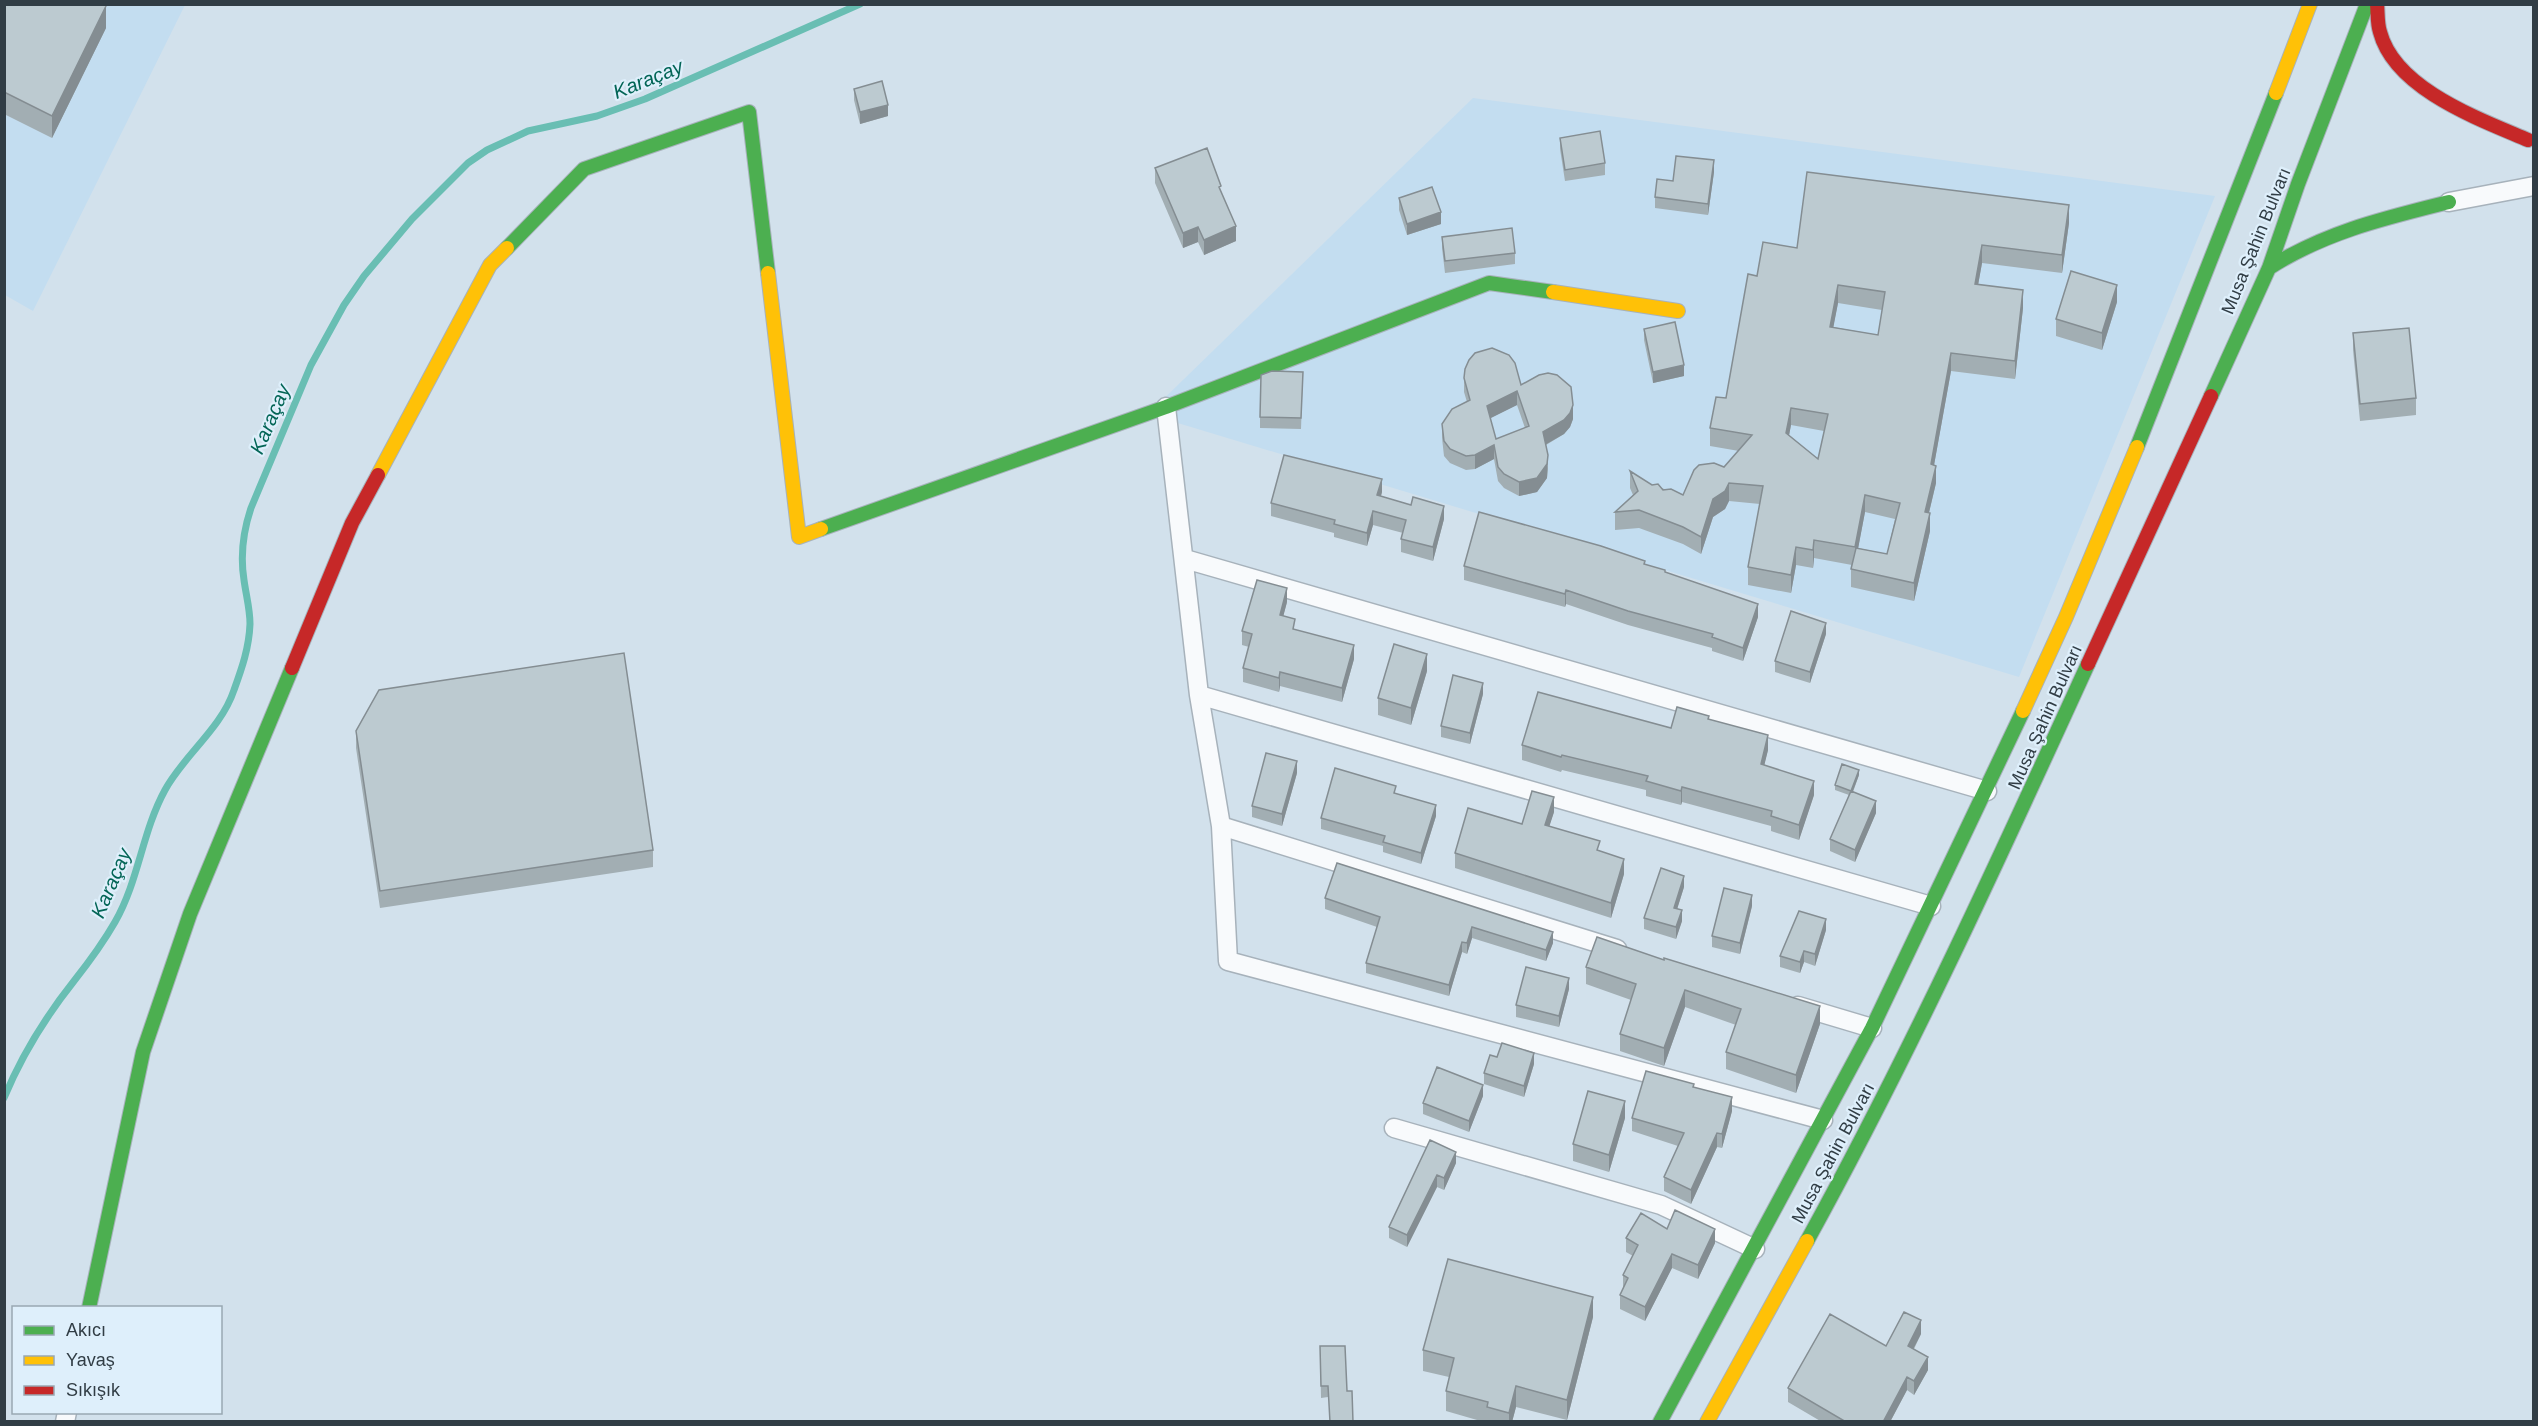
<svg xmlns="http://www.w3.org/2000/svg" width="2538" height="1426" font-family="Arial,sans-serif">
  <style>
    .built { fill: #c3ddf0 }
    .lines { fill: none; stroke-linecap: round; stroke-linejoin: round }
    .stream { stroke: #69beb3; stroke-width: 7 }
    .street-casing { stroke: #a7b2bb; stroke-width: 21 }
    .fast-casing { stroke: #a7b2bb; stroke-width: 16 }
    .slow-casing { stroke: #a7b2bb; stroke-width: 16 }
    .jam-casing { stroke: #a7b2bb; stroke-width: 16 }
    .street { stroke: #f8fafc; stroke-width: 18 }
    .fast { stroke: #4caf50; stroke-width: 14 }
    .slow { stroke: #ffc107; stroke-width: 14 }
    .jam { stroke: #c62828; stroke-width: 14 }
    .wall { fill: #a2aeb3; fill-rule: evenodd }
    .shaded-wall { fill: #848d92 }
    .building { fill: #bccad0; stroke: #848d92; stroke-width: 1.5; fill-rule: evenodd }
    .labels { text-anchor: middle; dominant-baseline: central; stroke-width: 4.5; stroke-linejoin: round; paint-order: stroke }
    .street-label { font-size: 18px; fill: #313d45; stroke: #deeffb }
    .water-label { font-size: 20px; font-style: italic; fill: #036556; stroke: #deeffb }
  </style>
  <rect width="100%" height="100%" fill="#d2e1ec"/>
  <path class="built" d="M5 5H185L33 311 5 295Z
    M1473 98 2215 196 2019 677 1148 414Z"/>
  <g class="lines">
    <path class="stream" d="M4 1098C21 1057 47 1015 74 981 89 962 103 943 115 922 139 880 142 832 165 790 184 755 221 729 234 690 242 668 249 648 250 624 250 609 246 595 244 580 240 555 243 532 251 508L311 365 344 305 364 276 412 219 468 163 487 150 528 131 597 116 645 99 860 4"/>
    <g class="street-casing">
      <path id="street" d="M2449 202 2534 186
        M1166 407 1199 695 1221 826 1228 961 1823 1120
        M1185 559 1987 791
        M1199 695 1931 906
        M1221 826 1617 949
        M1798 1006 1872 1028
        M1394 1128 1661 1205 1755 1249
        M65 1422 67 1412"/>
    </g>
    <g class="fast-casing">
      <path id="fast" d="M507 248 584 169 749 112 768 273
        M2269 268C2325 232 2385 218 2449 202
        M2211 396 2269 268 2298 184 2367 4
        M2137 447 2276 93
        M821 529 1166 407 1489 283 1553 292
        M1807 1241C1910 1054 1999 859 2088 664
        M89 1308 143 1052 190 914 292 668
        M1660 1422 1872 1028 2023 711"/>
    </g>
    <g class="slow-casing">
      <path id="slow" d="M2276 93 2310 4
        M768 273 799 537 821 529
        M1553 292 1678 311
        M378 475 490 265 507 248
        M2023 711 2066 617 2137 447
        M1707 1422 1807 1241"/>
    </g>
    <g class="jam-casing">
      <path id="jam" d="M2377 4C2378 13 2377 23 2380 32 2395 89 2479 119 2528 140
        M2088 664 2211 396
        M292 668 352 523 378 475"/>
    </g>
    <use href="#street" class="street"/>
    <use href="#fast" class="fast"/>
    <use href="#slow" class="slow"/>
    <use href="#jam" class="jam"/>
  </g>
  <path class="wall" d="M4 4 106 28 52 138 4 114Z
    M854 89 888 116 860 124 854 100Z
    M1560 138 1605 163V175L1565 181 1560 149Z
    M1155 168 1221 191 1236 241 1204 255 1198 242 1183 248 1155 183Z
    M1714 172 1708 215 1655 208V197L1673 181Z
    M1399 198 1441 224 1407 235 1399 210Z
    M2069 223 2062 273 1982 263 1978 285 2023 308 2015 379 1951 371 1934 465 1936 483 1929 513 1930 531 1914 601 1851 587V569L1852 565 1814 558 1813 568 1796 565 1791 593 1748 585V567L1760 504 1729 501 1725 509 1713 517 1701 554 1683 544 1639 528 1615 530V512L1633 495 1630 488V471L1652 485 1683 495 1724 467 1739 451 1710 446V428L1726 398 1757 276 1797 248ZM1838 303 1882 310 1878 335 1833 327ZM1791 425 1824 431 1818 459 1789 435ZM1865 512 1895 519 1887 554 1858 548Z
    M1442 237 1515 253V264L1445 273 1442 248Z
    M2117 302 2102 350 2056 336V319Z
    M1644 329 1684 376 1653 383 1644 340Z
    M2353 333 2416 398V415L2360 421 2353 350Z
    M1303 372 1301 429 1260 428V417Z
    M1464 378 1521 385 1573 419 1570 427 1564 434 1546 445 1548 469 1547 478 1537 492 1519 496 1504 488 1498 481 1494 459 1475 469 1466 470 1450 463 1444 456 1442 438V424L1467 402 1464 392ZM1517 405 1525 428 1496 439 1490 418Z
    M1382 492 1381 496 1444 519 1433 561 1401 552V539L1403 533 1373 525 1367 546 1334 537V533L1271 516V503Z
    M1645 564 1665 572 1758 617 1743 661 1712 651V648L1628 625 1566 604 1565 607 1464 580V566Z
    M1287 602 1283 616 1295 630 1354 659 1342 702 1280 686 1279 692 1243 682V668L1249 647 1242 645V631Z
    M1826 634 1810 683 1775 672V661Z
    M1427 671 1411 725 1378 715V698Z
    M1483 694 1470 744 1441 737V726Z
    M1709 720 1768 750 1764 765 1814 795 1799 840 1771 831V826L1682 802 1681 805 1646 796V790L1562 770 1561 772 1522 760V745L1671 728Z
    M356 731 653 850V867L380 908 356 748Z
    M1297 773 1282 826 1252 817V806Z
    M1859 775 1853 792 1876 813 1855 862 1830 851V839L1849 795 1835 790V785Z
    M1396 794 1436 816 1421 864 1383 852V846L1321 829V818Z
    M1554 812 1549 826 1600 851 1624 874 1611 918 1455 868V853L1522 824Z
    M1684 887 1677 909 1682 921 1676 939 1644 929V918Z
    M1325 898 1553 943 1546 961 1472 938 1467 954 1462 952 1449 996 1366 973V963L1377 927 1325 909Z
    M1752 906 1740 954 1712 947V936Z
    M1826 930 1815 966 1804 962 1800 973 1780 967V956Z
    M1597 937 1820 1024 1796 1093 1726 1069V1052L1736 1025 1685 1007 1664 1066 1620 1051V1034L1631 1000 1586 984V967Z
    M1569 989 1559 1027 1516 1017V1005Z
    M1534 1064 1524 1097 1484 1084V1073Z
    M1694 1087 1732 1111 1722 1148 1717 1147 1691 1204 1664 1191V1177L1678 1146 1632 1131V1118Z
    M1483 1096 1469 1132 1423 1114V1103Z
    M1625 1118 1609 1172 1573 1161V1144Z
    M1430 1140 1456 1163 1444 1190 1437 1187 1407 1247 1389 1238V1227Z
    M1667 1229 1715 1243 1698 1279 1672 1268 1645 1321 1620 1309V1295L1623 1290V1275L1633 1256 1626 1252V1238Z
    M1593 1317 1567 1420 1516 1407 1512 1422H1484L1446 1411V1391L1449 1377 1423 1371V1350Z
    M1921 1334 1914 1349 1928 1370 1914 1395 1907 1390 1890 1422H1822L1788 1402V1388L1886 1346Z
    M1320 1346H1345L1328 1397 1321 1398Z"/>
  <path class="shaded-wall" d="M106 6V28L52 138V116Z
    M888 105V116L860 124V112Z
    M1714 160V172L1708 215V204Z
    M2069 205V223L2062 273V255Z
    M1441 212V224L1407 235V224Z
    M1236 226V241L1204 255V240Z
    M1198 227V242L1183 248V233Z
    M1982 245V263L1975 302V284Z
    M1838 285V303L1830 345V327Z
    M2117 285V302L2102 350V333Z
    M2023 290V308L2015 379V361Z
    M1951 353V371L1931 482V464Z
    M1684 365V376L1653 383V372Z
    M1517 391V405L1487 420V406Z
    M1573 405V419L1570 427 1564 434 1543 446V432Z
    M1791 408V425L1786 451V433Z
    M1494 445V459L1475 469V455Z
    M1548 455 1547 478 1537 492 1519 496V482Z
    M1936 466V483L1925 529V512Z
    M1382 479V492L1377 509V495Z
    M1729 483V501L1725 509 1713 517 1701 554V537L1713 499Z
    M1865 495V512L1855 565V547Z
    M1444 506V519L1433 561V547Z
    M1373 511V525L1367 546V533Z
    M1930 513V531L1914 601V583Z
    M1814 540V558L1813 568V550Z
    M1796 547V565L1791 593V575Z
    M1287 588V602L1280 629V615Z
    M1566 590V604L1565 607V594Z
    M1758 604V617L1743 661V648Z
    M1826 623V634L1810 683V672Z
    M1354 645V659L1342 702V688Z
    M1427 654V671L1411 725V708Z
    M1280 672V686L1279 692V678Z
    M1483 683V694L1470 744V733Z
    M1768 735V750L1761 779V764Z
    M1297 761V773L1282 826V814Z
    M1859 770V775L1851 796V791Z
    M1814 781V795L1799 840V825Z
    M1682 787V802L1681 805V791Z
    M1554 797V812L1545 840V825Z
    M1876 801V813L1855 862V850Z
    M1436 805V816L1421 864V853Z
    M1624 859V874L1611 918V903Z
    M1684 876V887L1674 919V908Z
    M1752 895V906L1740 954V943Z
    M1682 910V921L1676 939V927Z
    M1826 919V930L1815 966V954Z
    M1472 927V938L1467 954V943Z
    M1553 932V943L1546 961V950Z
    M1462 942V952L1449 996V985Z
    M1804 951V962L1800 973V962Z
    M1569 978V989L1559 1027V1016Z
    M1685 990V1007L1664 1066V1048Z
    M1820 1006V1024L1796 1093V1075Z
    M1534 1053V1064L1524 1097V1086Z
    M1483 1085V1096L1469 1132V1121Z
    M1732 1097V1111L1722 1148V1134Z
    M1625 1101V1118L1609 1172V1155Z
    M1717 1133V1147L1691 1204V1190Z
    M1456 1152V1163L1444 1190V1178Z
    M1437 1175V1187L1407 1247V1235Z
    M1715 1229V1243L1698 1279V1265Z
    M1672 1254V1268L1645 1321V1307Z
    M1593 1297V1317L1567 1420V1400Z
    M1921 1320V1334L1908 1359V1346Z
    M1928 1357V1370L1914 1395V1381Z
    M1907 1377V1390L1890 1422H1883Z
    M1516 1386V1407L1512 1422H1509V1413Z"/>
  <path class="building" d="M4 4H104L106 6 52 116 4 92Z
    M882 81 888 105 860 112 854 89Z
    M1600 131 1605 163 1565 170 1560 138Z
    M1207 148 1221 186 1219 187 1236 226 1204 240 1198 227 1183 233 1155 168Z
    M1676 156 1714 160 1708 204 1655 197 1657 179 1673 181Z
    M1807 172 2069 205 2062 255 1982 245 1975 284 2023 290 2015 361 1951 353 1931 464 1936 466 1925 512 1930 513 1914 583 1851 569 1856 548 1887 554 1900 503 1865 495 1855 547 1814 540 1813 550 1796 547 1791 575 1748 567 1763 486 1729 483 1725 491 1713 499 1701 537 1683 527 1639 510 1615 512 1638 491 1630 471 1652 485 1658 484 1663 490 1671 489 1683 495 1694 470 1699 465 1714 463 1724 467 1752 435 1710 428 1716 397 1726 398 1748 274 1757 276 1763 242 1797 248ZM1838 285 1885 292 1878 335 1830 327ZM1791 408 1828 414 1818 459 1786 433Z
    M1432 187 1441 212 1407 224 1399 198Z
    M1512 228 1515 253 1445 261 1442 237Z
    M2071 271 2117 285 2102 333 2056 319Z
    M1675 322 1684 365 1653 372 1644 329Z
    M2409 328 2416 398 2360 404 2353 333Z
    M1492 348 1509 355 1515 363 1521 385 1539 375 1548 373 1557 375 1571 387 1573 405 1570 413 1564 420 1543 432 1548 455 1547 464 1537 478 1519 482 1504 474 1498 467 1494 445 1475 455 1466 456 1450 449 1444 441 1442 424 1452 409 1470 400 1464 378 1465 369 1469 360 1475 353ZM1517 391 1529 426 1496 439 1487 406Z
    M1272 371 1303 372 1301 418 1260 417 1261 375Z
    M1284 455 1382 479 1377 495 1411 505 1413 497 1444 506 1433 547 1401 539 1406 520 1373 511 1367 533 1334 524 1335 520 1271 503Z
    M1479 512 1601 546 1645 561 1644 564 1665 570V572L1758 604 1743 648 1712 637 1713 634 1628 611 1566 590 1565 594 1464 566Z
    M1257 580 1287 588 1280 615 1295 619 1293 629 1354 645 1342 688 1280 672 1279 678 1243 668 1252 634 1242 631Z
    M1791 611 1826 623 1810 672 1775 661Z
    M1394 644 1427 654 1411 708 1378 698Z
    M624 653 653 850 380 891 356 731 379 690Z
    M1453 675 1483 683 1470 733 1441 726Z
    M1538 692 1671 728 1677 707 1709 716 1708 719 1768 735 1761 764 1814 781 1799 825 1771 816 1772 811 1682 787 1681 791 1646 781 1648 776 1562 755 1561 757 1522 745Z
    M1266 753 1297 761 1282 814 1252 806Z
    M1842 764 1859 770 1851 791 1835 785Z
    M1335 768 1396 786 1394 793 1436 805 1421 853 1383 842 1385 836 1321 818Z
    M1532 791 1554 797 1545 825 1600 841 1597 850 1624 859 1611 903 1455 853 1468 808 1522 824Z
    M1851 791 1876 801 1855 850 1830 839Z
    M1337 863 1553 932 1546 950 1472 927 1467 943 1462 942 1449 985 1366 963 1380 917 1325 898Z
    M1661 868 1684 876 1674 908 1682 910 1676 927 1644 918Z
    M1724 888 1752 895 1740 943 1712 936Z
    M1799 911 1826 919 1815 954 1804 951 1800 962 1780 956Z
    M1597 937 1664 960V958L1820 1006 1796 1075 1726 1052 1741 1009 1685 990 1664 1048 1620 1034 1636 984 1586 967Z
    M1526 967 1569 978 1559 1016 1516 1005Z
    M1502 1043 1534 1053 1524 1086 1484 1073 1490 1055 1497 1057Z
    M1437 1067 1483 1085 1469 1121 1423 1103Z
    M1646 1071 1694 1084 1693 1087 1732 1097 1722 1134 1717 1133 1691 1190 1664 1177 1684 1133 1632 1118Z
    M1588 1091 1625 1101 1609 1155 1573 1144Z
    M1430 1140 1456 1152 1444 1178 1437 1175 1407 1235 1389 1227Z
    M1675 1210 1715 1229 1698 1265 1672 1254 1645 1307 1620 1295 1628 1278 1623 1275 1638 1245 1626 1238 1641 1213 1667 1229Z
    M1448 1259 1593 1297 1567 1400 1516 1386 1509 1413 1487 1407 1488 1402 1446 1391 1454 1358 1423 1350Z
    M1904 1312 1921 1320 1908 1346 1928 1357 1914 1381 1907 1377 1883 1422H1846L1788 1388 1830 1314 1886 1346Z
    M1320 1346H1345L1347 1391H1352L1353 1422H1330L1328 1386H1321Z"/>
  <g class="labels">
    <g class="street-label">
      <text transform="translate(2256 241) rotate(-68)">Musa Şahin Bulvarı</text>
      <text transform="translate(2045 717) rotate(-66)">Musa Şahin Bulvarı</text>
      <text transform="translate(1833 1153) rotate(-62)">Musa Şahin Bulvarı</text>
    </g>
    <g class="water-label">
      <text transform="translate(648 79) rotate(-22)">Karaçay</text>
      <text transform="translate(270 419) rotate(-67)">Karaçay</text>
      <text transform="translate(111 883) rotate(-67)">Karaçay</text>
    </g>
  </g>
  <rect width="2538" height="1426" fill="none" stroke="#313d45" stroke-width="12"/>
  <rect x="12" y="1306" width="210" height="108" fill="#deeffb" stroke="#99a8b2" stroke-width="1.5"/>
  <rect x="24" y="1326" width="30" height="9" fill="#4caf50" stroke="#99a8b2" stroke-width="1.5"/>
  <text x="66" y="1336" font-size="18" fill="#313d45">Akıcı</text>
  <rect x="24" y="1356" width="30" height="9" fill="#ffc107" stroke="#99a8b2" stroke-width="1.5"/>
  <text x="66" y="1366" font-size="18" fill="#313d45">Yavaş</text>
  <rect x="24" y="1386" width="30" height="9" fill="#c62828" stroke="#99a8b2" stroke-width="1.5"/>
  <text x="66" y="1396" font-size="18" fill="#313d45">Sıkışık</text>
</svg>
